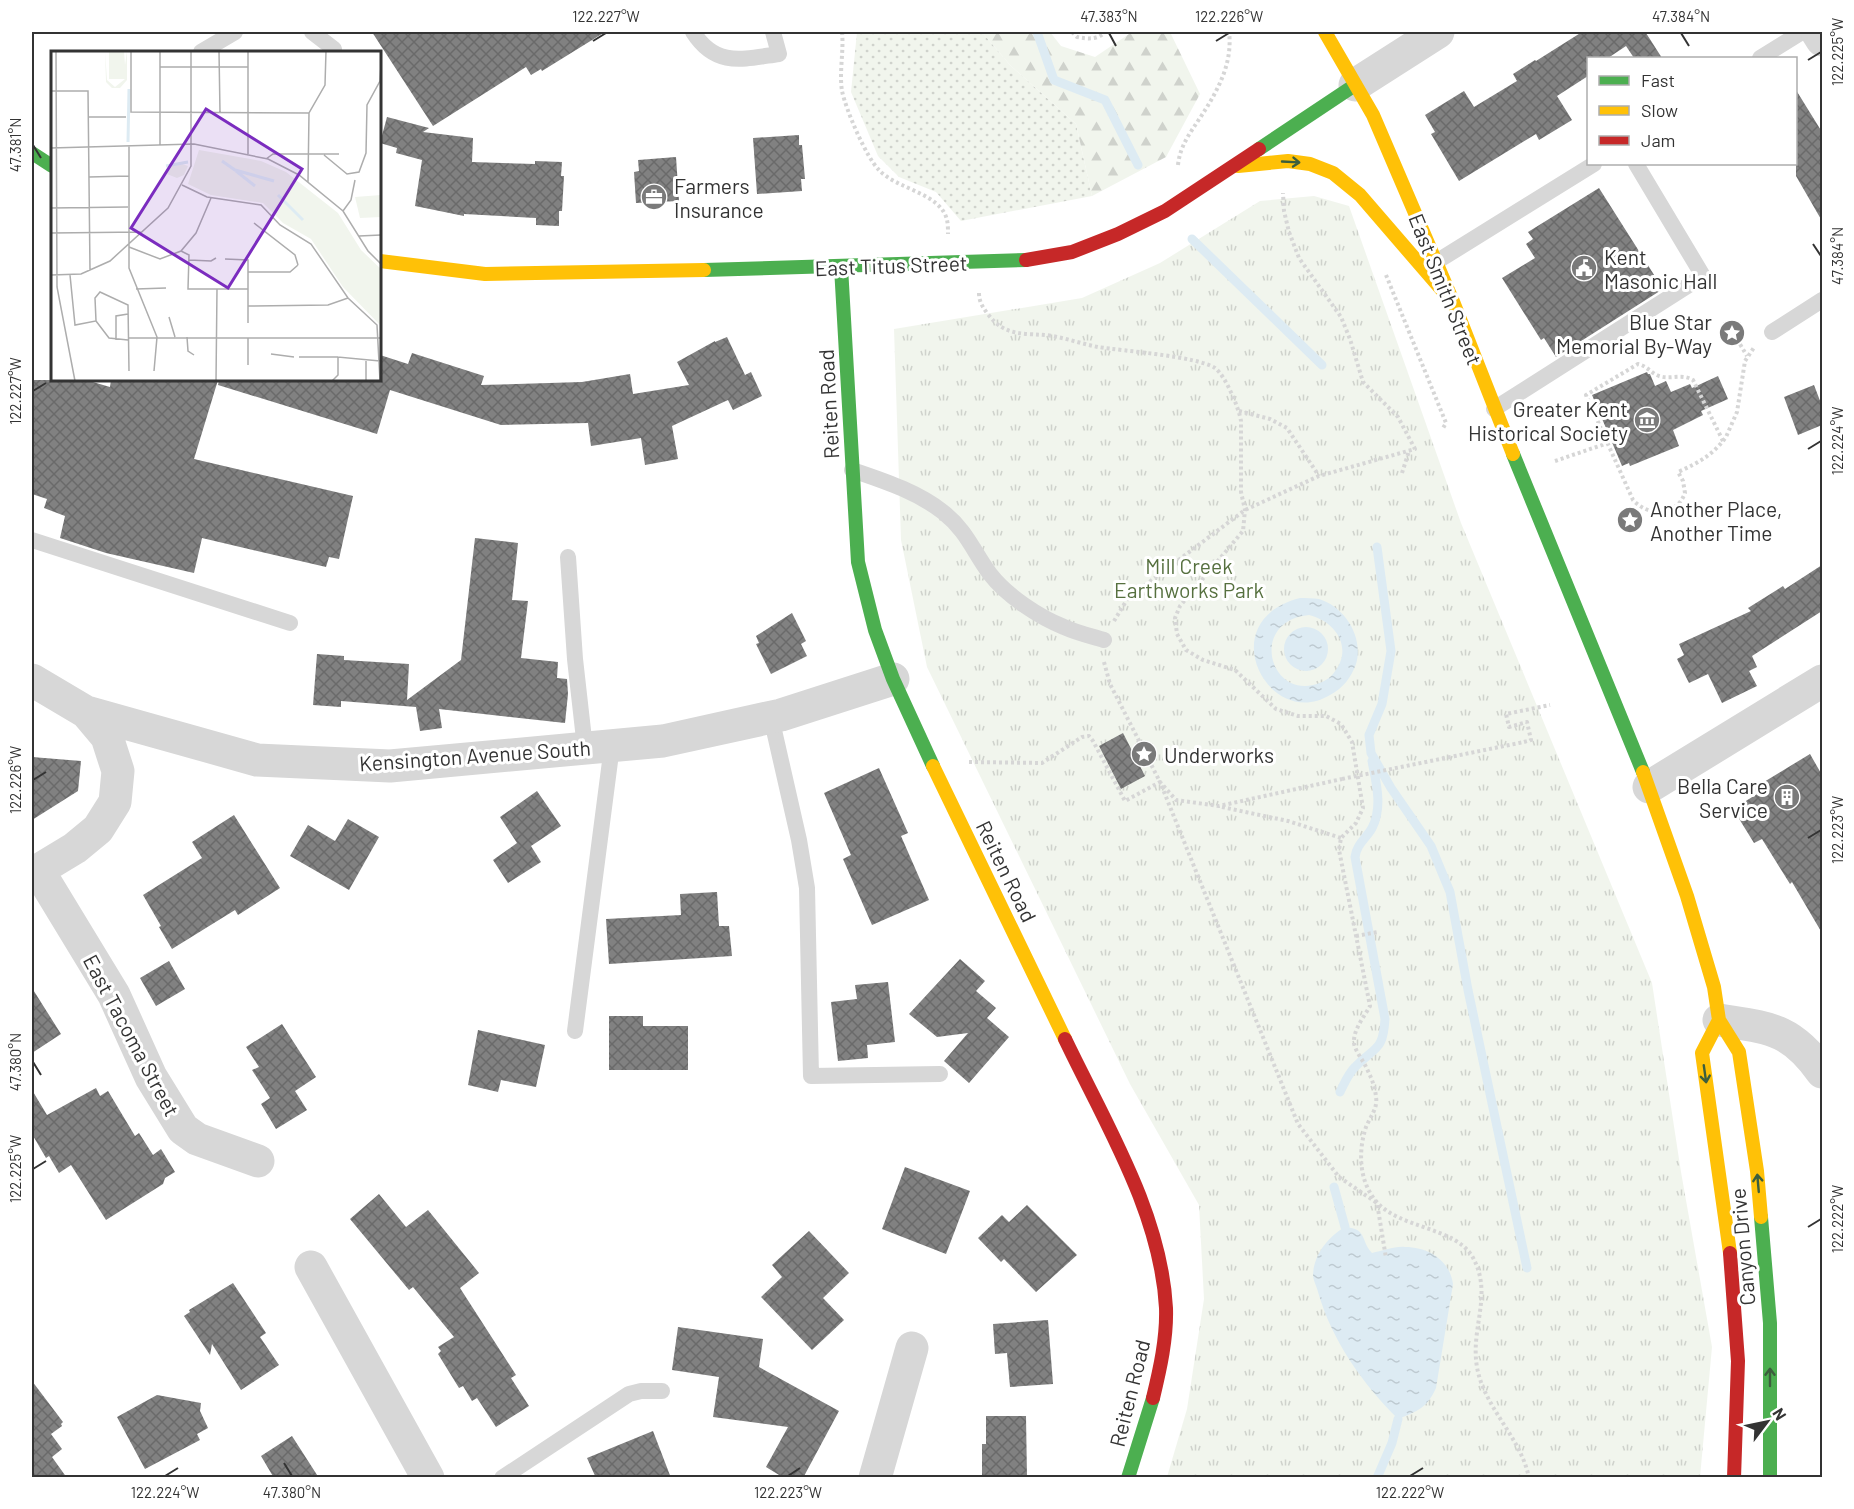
<svg xmlns="http://www.w3.org/2000/svg" width="1854" height="1509" font-family="Barlow,sans-serif">
  <style>
    .grass { fill: url(#grass-dots) }
    .forest { fill: url(#forest-firs) }
    .park { fill: url(#park-tufts) }
    .water { fill: url(#water-ripples); fill-rule: evenodd }
    .lines { fill: none; stroke-linecap: round; stroke-linejoin: round }
    .stream { stroke: #ddebf3; stroke-width: 9 }
    .building { fill: url(#building-cross-hatch) }
    .path { stroke: #d6d6d6; stroke-width: 4; stroke-dasharray: 3 3; stroke-linecap: butt }
    .lane { stroke: #d7d7d7; stroke-width: 16 }
    .street { stroke: #d7d7d7; stroke-width: 33 }
    .fast { stroke: #4caf50; stroke-width: 14 }
    .slow { stroke: #ffc107; stroke-width: 14 }
    .jam { stroke: #c62828; stroke-width: 14 }
    .path-bridge { stroke: #d6d6d6; stroke-width: 4; stroke-dasharray: 3 3; stroke-linecap: butt }
    .oneway { stroke: #3c5e3d }
    .ticks { fill: none; stroke: #333; stroke-width: 2 }
    .labels { text-anchor: middle; dominant-baseline: central; stroke-width: 6; stroke-linejoin: round; paint-order: stroke }
    .poi-label { font-size: 21px; fill: #333; stroke: #fff; text-anchor: start }
    .street-label { font-size: 21px; fill: #333; stroke: #fff }
    .park-label { font-size: 21px; fill: #56703f; stroke: #fff }
    .inset-river { fill: none; stroke: #ddebf3; stroke-width: 3 }
    .inset-road { fill: none; stroke: #adadad; stroke-width: 1.5 }
    .view { fill: #7b2cbf; fill-opacity: 0.15; stroke: #7b2cbf; stroke-width: 3 }
    .inset-edge { fill: none; stroke: #333; stroke-width: 3 }
    .neatline { fill: none; stroke: #333; stroke-width: 2 }
    .ticks-label { font-size: 15px; text-anchor: middle; fill: #333 }
  </style>
  <defs>
    <pattern id="grass-dots" width="8" height="8" patternUnits="userSpaceOnUse" patternTransform="scale(1.5)"><rect width="8" height="8" fill="#f1f5ed"/><path d="M2 2h.1M6 6h.1" fill="none" stroke="#cfd2cc" stroke-width="1.8" stroke-linecap="round"/></pattern>
    <pattern id="forest-firs" width="22" height="20" patternUnits="userSpaceOnUse" patternTransform="scale(1.5)"><rect width="22" height="20" fill="#f1f5ed"/><path d="M5 1l3.5 6h-7zM16 11l3.5 6h-7z" fill="#cfd2cc"/></pattern>
    <pattern id="park-tufts" width="24" height="20" patternUnits="userSpaceOnUse" patternTransform="scale(1.5)"><rect width="24" height="20" fill="#f1f5ed"/><path d="M3 7l-1-3M5 7V3M7 7l1-3M15 17l-1-3M17 17v-4M19 17l1-3" fill="none" stroke="#cfd2cc"/></pattern>
    <pattern id="water-ripples" width="26" height="14" patternUnits="userSpaceOnUse" patternTransform="scale(1.5)"><rect width="26" height="14" fill="#ddebf3"/><path d="M2 4q2-2 4 0t4 0M15 11q2-2 4 0t4 0" fill="none" stroke="#becad1"/></pattern>
    <pattern id="building-cross-hatch" width="8" height="8" patternUnits="userSpaceOnUse" patternTransform="scale(1.5)"><rect width="8" height="8" fill="#818181"/><path d="M0 0l8 8M0 8l8-8" fill="none" stroke="#6a6a6a"/></pattern>
  </defs>
  <rect width="100%" height="100%" fill="#fff"/>
  <path class="grass" d="M857 32H982L1010 65 1076 124 1092 196 961 221 936 192 899 177 878 156 851 92Z"/>
  <path class="forest" d="M982 32H1050L1061 46 1095 57 1132 32H1170L1200 94 1166 157 1092 196 1076 124 1010 65Z"/>
  <path class="park" d="M1314 196 1349 206 1461 523 1652 983 1681 1172 1712 1347 1700 1477H1167L1187 1409 1204 1299 1199 1205 1130 1084 927 667 901 540 894 329 1082 298 1160 263 1260 201Z"/>
  <path class="water" d="M1300 598C1306 598 1313 598 1319 599 1345 607 1364 637 1356 664 1351 678 1343 688 1330 695 1269 732 1210 621 1300 598ZM1309 615C1337 622 1354 649 1333 674 1328 680 1321 683 1313 685 1268 695 1250 621 1309 615Z
    M1284 649a22 22 0 1 1 44 0a22 22 0 1 1-44 0Z
    M1345 1227C1368 1229 1360 1240 1372 1253 1382 1251 1395 1246 1405 1247 1429 1247 1450 1261 1453 1284L1436 1388C1427 1408 1418 1411 1398 1419 1363 1384 1332 1341 1318 1292 1317 1287 1313 1280 1313 1275 1314 1254 1328 1237 1345 1227Z"/>
  <g class="lines">
    <path class="stream" d="M1037 32 1054 80 1105 100 1138 165
      M1192 239 1322 365
      M1377 547 1391 651 1382 704 1369 735 1371 753 1391 788 1431 846 1450 892 1468 990 1527 1268
      M1340 1092C1344 1084 1348 1074 1355 1067 1375 1046 1383 1052 1385 1019L1355 857C1357 843 1366 839 1372 828 1383 807 1376 782 1372 761
      M1334 1187 1345 1227
      M1377 1478 1392 1443 1398 1419"/>
  </g>
  <path class="building" d="M372 32H605L542 71 541 69 531 75 526 67 433 126Z
    M1582 32H1648L1646 33 1662 58H1634L1626 46 1608 58H1588V76L1557 96 1572 120 1539 140 1536 134 1459 181 1431 134 1435 132 1425 115 1464 91 1474 107 1517 81 1513 74 1535 60 1536 61Z
    M1796 90 1822 132V221L1796 176Z
    M387 117 429 128 423 132 473 138 472 162 535 164V161L562 162 561 176H564L562 211H559V226L536 225V218L464 214V216L415 206 422 160 396 153 397 148 380 143Z
    M799 135V145H802L805 179H801L802 191 757 194 753 138Z
    M676 157 679 201 636 203 634 172 639 171 638 160Z
    M1599 188 1663 289 1556 357 1544 338 1541 340 1502 278 1535 258 1526 244 1533 239 1528 232Z
    M727 337 745 375 751 372 762 396 733 410 728 400 672 426 678 459 645 465 641 438 591 446 588 423 501 425 390 390 377 434 218 385 219 380H380V355L408 364 412 353 484 376 481 385 582 382 630 374 633 394 689 385 677 362 715 341V342Z
    M1647 372 1648 374H1650L1655 386 1666 381 1671 392 1690 384 1692 388 1718 376 1728 399 1701 411 1703 415 1673 430 1679 446 1630 466 1629 463 1622 466 1592 395Z
    M32 380H86L110 387 111 380H218L194 459 353 496 339 559 329 557 326 567 202 538 194 573 106 553 60 538 65 516 44 508 47 499 32 494Z
    M1814 385 1822 406V425L1798 435 1784 397Z
    M475 538 518 543 512 600 528 601 521 658 558 662 557 678 567 679 568 694 565 723 439 709 442 728 420 731 416 707 341 701V707L313 705 317 654 344 656V660L409 664 407 700 461 660Z
    M1822 565V611L1752 656 1757 667 1749 671 1757 686 1722 703 1708 674 1689 683 1677 659 1684 655 1679 644 1751 611 1748 608 1783 586 1785 589Z
    M792 613 806 641 801 644 807 656 771 674 756 644 759 643 756 636Z
    M1123 733 1145 776 1121 789 1099 746Z
    M1810 754 1822 775V933L1792 882 1790 884 1762 839 1754 843 1733 809 1757 794 1754 788Z
    M32 757 81 761 78 791 32 820Z
    M879 768 908 833 901 836 929 900 872 925 843 859 851 855 824 793Z
    M537 791 561 826 531 846 541 862 508 883 493 860 517 843 500 817Z
    M234 815 280 888 238 915 235 910 172 949 159 927 161 926 143 895 202 858 192 842Z
    M348 819 379 837 349 890 290 856 308 825 335 841Z
    M717 892 719 926H729L732 956 609 964 606 919 681 915 680 894Z
    M960 959 985 981 976 991 996 1008 987 1018 1009 1037 969 1083 944 1061 968 1033 937 1037 909 1014Z
    M169 961 185 989 156 1006 140 978Z
    M888 982 895 1042 867 1045 868 1058 838 1061 831 1002 857 999 855 985Z
    M32 988 61 1034 32 1053Z
    M609 1016H643V1026H688V1070H609Z
    M282 1024 316 1077 295 1091 307 1110 276 1129 261 1104 270 1098 252 1070 259 1067 246 1047Z
    M478 1030 545 1045 536 1087 501 1080 498 1092 468 1085Z
    M96 1088 100 1096 108 1091 135 1136 139 1133 153 1155 161 1149 175 1172 165 1178 163 1184 106 1220 71 1165 59 1173 49 1156 46 1158 32 1134V1090L47 1115Z
    M905 1167 970 1191 946 1254 882 1229Z
    M379 1194 406 1227 428 1210 479 1273 460 1288 516 1375 511 1378 529 1406 496 1427 477 1398 472 1401 463 1386 459 1388 438 1354 441 1351 438 1347 454 1337 413 1287 409 1290 350 1219Z
    M1027 1205 1077 1255 1036 1292 1004 1259 1001 1262 978 1238 1002 1215 1009 1222Z
    M809 1231 849 1273 823 1298 844 1320 812 1350 761 1297 782 1277 772 1265Z
    M233 1283 266 1333 260 1337 279 1365 241 1390 212 1344 210 1355 184 1316 190 1312 189 1310Z
    M1048 1320 1053 1384 1010 1387 1007 1353 995 1354 993 1324Z
    M678 1327 763 1339 759 1367 839 1411 803 1478H784L766 1467 788 1427 713 1417 719 1377 672 1370Z
    M32 1381 63 1422 61 1424 62 1426 51 1434 62 1449 52 1457 67 1478H32Z
    M157 1395 201 1403 200 1411 208 1428 197 1434 200 1440 145 1469 117 1417Z
    M986 1416H1026L1027 1478H982V1444H986Z
    M653 1431 671 1478H596L587 1458Z
    M292 1436 319 1478H274L261 1456Z"/>
  <g class="lines">
    <path class="path" d="M842 32C844 51 839 72 842 91 846 110 866 157 879 170 896 189 941 193 947 220 948 224 948 230 948 234
      M1072 32 1077 37C1088 39 1097 40 1105 32
      M1178 165C1180 146 1190 133 1200 118 1217 92 1233 64 1229 32
      M1386 275 1446 423 1442 430
      M979 293C979 301 982 306 987 313 1006 339 1026 332 1053 336 1068 339 1083 344 1098 347 1123 351 1196 356 1215 368 1225 375 1239 408 1241 421V492L1245 510 1243 531 1180 606 1175 618 1177 634 1186 650 1203 660 1235 670 1276 709 1298 716H1326L1341 724 1352 742 1363 808 1356 823 1341 838 1339 850 1370 1006C1364 1017 1353 1030 1354 1043 1355 1051 1363 1060 1366 1067 1371 1077 1375 1086 1376 1097 1378 1108 1370 1117 1366 1127 1358 1151 1359 1180 1375 1200 1398 1229 1453 1226 1472 1256 1494 1294 1470 1327 1477 1367 1484 1408 1521 1437 1529 1478
      M1734 334 1747 356
      M1239 411 1270 419 1287 428 1319 476
      M1723 441 1693 380C1681 373 1671 380 1659 376 1651 373 1647 366 1638 364L1586 395 1633 500C1649 517 1676 517 1685 493L1683 481 1678 472C1698 463 1713 455 1726 437L1737 412 1745 361 1755 346
      M1555 461 1608 443
      M1402 473 1409 451
      M1114 621 1128 598 1245 510 1319 476 1415 449 1398 417 1363 382 1350 339 1341 317 1299 258 1289 232 1284 211 1283 193
      M1104 662 1110 684 1160 782 1176 800 1219 806 1342 779
      M1524 742 1531 740 1527 722 1509 727 1506 714 1550 705
      M969 762 1042 763 1082 737 1089 736 1093 741 1125 801 1160 782 1298 1124 1339 1177 1377 1203 1386 1258
      M1222 807 1288 821 1341 838
      M1356 936 1378 932"/>
    <path class="lane" d="M312 32 334 49
      M693 32C716 68 743 59 779 54L773 32
      M201 52 235 32
      M1760 58 1802 32
      M1436 262 1594 164
      M1772 332 1822 300
      M1494 409 1703 276 1636 164
      M852 470C884 481 916 491 943 512 967 531 973 551 990 574 1007 596 1039 617 1064 627 1077 633 1091 636 1104 640
      M32 540 290 623
      M568 557 575 659 585 748
      M771 717 799 840 807 888 811 1076 940 1074
      M575 1031 612 746
      M502 1478 629 1394 641 1391H662"/>
    <path class="street" d="M1817 32 1822 40
      M1355 85 1438 32
      M32 680 86 712 107 737 118 771 115 802 98 829 75 848 32 874
      M86 712 257 760 390 766 663 741 781 715 893 679
      M1649 787 1822 681
      M38 870 114 995 151 1077 183 1129 197 1139 258 1161
      M1719 1020C1769 1028 1791 1028 1822 1072
      M311 1267 428 1478
      M875 1478 912 1348"/>
    <path class="fast" d="M1259 149 1355 85
      M32 153 52 166
      M841 267 858 562 875 630 893 679 933 766
      M704 270 1026 260
      M1513 454 1643 772
      M1761 1217 1770 1323V1478
      M1128 1478 1153 1398"/>
    <path class="slow" d="M1325 32 1373 115 1454 304 1513 454
      M1238 166 1288 161 1310 164 1333 173 1360 195 1448 297
      M380 261 485 274 704 270
      M933 766 1065 1039
      M1643 772 1687 896 1714 987 1719 1020 1739 1052 1757 1171 1761 1217
      M1719 1020 1702 1053 1730 1253"/>
    <path class="jam" d="M1026 260 1072 252 1118 234 1165 211 1259 149
      M1065 1039C1105 1123 1161 1213 1166 1308 1167 1338 1160 1369 1153 1398
      M1730 1253 1738 1361 1734 1478"/>
    <path class="path-bridge" d="M1342 779 1524 742"/>
  </g>
  <defs><path id="oneway-shaft" d="M-6 0H5M1.5-3L5.5 0L1.5 3" fill="none" stroke-width="1.6" stroke-linecap="round" stroke-linejoin="round" transform="scale(1.5)"/></defs>
  <g class="oneway">
    <use href="#oneway-shaft" transform="translate(1291 162) rotate(3)"/>
    <use href="#oneway-shaft" transform="translate(1705 1074) rotate(82)"/>
    <use href="#oneway-shaft" transform="translate(1758 1183) rotate(-95)"/>
    <use href="#oneway-shaft" transform="translate(1770 1377) rotate(-90)"/>
  </g>
  <path class="ticks" d="M1109 33 1116 46M1681 33 1689 46M593 41 606 33M1216 41 1229 33M1808 60 1821 52M33 145 41 158M1813 244 1821 256M33 391 46 383M1808 449 1821 441M33 780 46 772M1808 838 1821 830M33 1062 41 1075M33 1169 46 1161M1808 1227 1821 1219M284 1463 292 1476M165 1476 178 1468M788 1476 800 1468M1410 1476 1423 1468"/>
  <defs>
    <g id="office-disc" transform="scale(1.35)"><circle r="9.5" fill="#7a7a7a" stroke="#fff"/><path d="M-6-3h4V-5.5h4V-3h4V5H-6ZM-1-4.5V-3h2v-1.5ZM-6 0V1H6V0Z" fill="#fff"/></g>
    <g id="civic-disc" transform="scale(1.35)"><circle r="9.5" fill="#7a7a7a" stroke="#fff"/><path d="M-.6-6.5H3V-4.5H.6V-3L4-1V1h2V6H-6V1h2V-1L-.6-3ZM-1.2 2.5V6h2.4V2.5Z" fill="#fff"/></g>
    <g id="sight-disc" transform="scale(1.35)"><circle r="9.5" fill="#7a7a7a" stroke="#fff"/><path d="M0-6L1.8-2.2L6-1.7L2.9 1.2L3.7 5.4L0 3.3L-3.7 5.4L-2.9 1.2L-6-1.7L-1.8-2.2Z" fill="#fff"/></g>
    <g id="museum-disc" transform="scale(1.35)"><circle r="9.5" fill="#7a7a7a" stroke="#fff"/><path d="M0-6L6-3V-2H-6V-3ZM-5-1h2V3h-2ZM-1-1h2V3h-2ZM3-1h2V3H3ZM-6 4H6V6H-6Z" fill="#fff"/></g>
    <g id="building-disc" transform="scale(1.35)"><circle r="9.5" fill="#7a7a7a" stroke="#fff"/><path d="M-4-6H4V6H1V3H-1V6H-4ZM-2.5-4.3h1.7v1.8h-1.7ZM.8-4.3h1.7v1.8H.8ZM-2.5-1h1.7V.8h-1.7ZM.8-1h1.7V.8H.8Z" fill="#fff"/></g>
  </defs>
  <g fill-rule="evenodd">
    <use href="#office-disc" x="654" y="197"/>
    <use href="#civic-disc" x="1584" y="268"/>
    <use href="#sight-disc" x="1732" y="333"/>
    <use href="#museum-disc" x="1647" y="420"/>
    <use href="#sight-disc" x="1630" y="520"/>
    <use href="#sight-disc" x="1144" y="754"/>
    <use href="#building-disc" x="1787" y="797"/>
  </g>
  <g class="labels">
    <g class="poi-label">
      <text x="674" y="185">Farmers<tspan x="674" dy="24">Insurance</tspan></text>
      <text x="1604" y="256">Kent<tspan x="1604" dy="24">Masonic Hall</tspan></text>
      <text x="1712" y="321" text-anchor="end">Blue Star<tspan x="1712" dy="24">Memorial By-Way</tspan></text>
      <text x="1628" y="408" text-anchor="end">Greater Kent<tspan x="1628" dy="24">Historical Society</tspan></text>
      <text x="1650" y="508">Another Place,<tspan x="1650" dy="24">Another Time</tspan></text>
      <text x="1164" y="754">Underworks</text>
      <text x="1768" y="785" text-anchor="end">Bella Care<tspan x="1768" dy="24">Service</tspan></text>
    </g>
    <g class="street-label">
      <text transform="translate(891 265) rotate(-2)">East Titus Street</text>
      <text transform="translate(1446 289) rotate(68)">East Smith Street</text>
      <text transform="translate(828 404) rotate(-93)">Reiten Road</text>
      <text transform="translate(475 755) rotate(-4)">Kensington Avenue South</text>
      <text transform="translate(1007 871) rotate(64)">Reiten Road</text>
      <text transform="translate(132 1035) rotate(62)">East Tacoma Street</text>
      <text transform="translate(1742 1247) rotate(-95)">Canyon Drive</text>
      <text transform="translate(1129 1393) rotate(-76)">Reiten Road</text>
    </g>
    <g class="park-label">
      <text x="1189" y="565">Mill Creek<tspan x="1189" dy="24">Earthworks Park</tspan></text>
    </g>
  </g>
  <g transform="translate(51 51)">
    <rect width="330" height="330" fill="#fff"/>
    <path d="M131 113 137 115 133 124 126 127 116 123 119 115Z" fill="#f1f5ed"/>
    <path d="M330 144V166L309 167 304 146Z" fill="#f1f5ed"/>
    <path d="M148 99 210 110 235 121 287 162 310 199 330 218V275L292 236 260 188 232 172 212 152 160 144 137 133Z" fill="#f1f5ed"/>
    <path d="M54 0 56 29 64 36 74 28H58V0H73L74 14 76 0V29L69 37H61L55 31Z" fill="#f1f5ed"/>
    <path class="inset-river" d="M77 91 78 38M171 110 184 119 223 130M115 115 137 111M185 120 204 135M227 144 252 169"/>
    <path class="inset-road" d="M5 0 6 236 24 330M80 0V61L258 62M109 0V94M168 0 169 62M109 16H197M0 40H37L39 220M37 66H75M78 95V217L106 286 103 320M0 97 143 93 217 108 248 124 292 160 317 200 330 213M197 103V0M273 104 296 123 308 121 315 102 316 54 329 30 330 14M215 108 222 103H288M38 126 78 125M257 131 258 62 274 34 275 0M131 134 156 146 210 154 229 174 260 193 297 247 326 274 329 330M0 157 77 156M292 160 300 149 304 129M203 172 244 204 247 214M0 182 91 181M308 185 330 184M78 196 109 208 130 200 145 182 160 147M130 200 138 204 137 238H197M174 208 197 209V272M138 209 160 210 165 207M197 221H239L247 214M0 224 30 223 59 210 117 157 140 115V0M19 224 24 274 45 270 44 247 49 241 77 254 78 320M85 238 115 237M197 255 277 254 297 247M118 266 124 286M45 270 58 287 77 289M136 286 137 300 143 304M77 287H329M65 289V265L77 263M220 303 243 306M248 306H287M315 310V330M197 314V287M165 330 166 238M281 330 287 324V306L329 310"/>
    <path class="view" d="M155 58 251 118 177 237 80 177Z"/>
    <rect width="330" height="330" class="inset-edge"/>
  </g>
  <rect width="1854" height="1509" fill="none" stroke="#ffffff" stroke-width="66"/>
  <rect x="1587" y="57" width="210" height="108" fill="#ffffff" stroke="#adadad" stroke-width="1.5"/>
  <rect x="1599" y="76" width="30" height="9" fill="#4caf50" stroke="#adadad" stroke-width="1.5"/>
  <text x="1641" y="87" font-size="18" fill="#333333">Fast</text>
  <rect x="1599" y="106" width="30" height="9" fill="#ffc107" stroke="#adadad" stroke-width="1.5"/>
  <text x="1641" y="117" font-size="18" fill="#333333">Slow</text>
  <rect x="1599" y="136" width="30" height="9" fill="#c62828" stroke="#adadad" stroke-width="1.5"/>
  <text x="1641" y="147" font-size="18" fill="#333333">Jam</text>
  <g transform="translate(1767 1422) rotate(58)" stroke="#ffffff" stroke-width="4.5" paint-order="stroke">
  <path d="M0-4.5L10 22L0 15L-10 22Z" fill="#333333"/>
  <text y="-9" font-size="16" font-weight="bold" text-anchor="middle" fill="#333333">N</text>
  </g>
  <rect x="33" y="33" width="1788" height="1443" class="neatline"/>
  <g class="ticks-label">
    <text x="606" y="22">122.227°W</text>
    <text x="1109" y="22">47.383°N</text>
    <text x="1229" y="22">122.226°W</text>
    <text x="1681" y="22">47.384°N</text>
    <text transform="translate(1838 52) rotate(-90)" y="5">122.225°W</text>
    <text transform="translate(16 145) rotate(-90)" y="5">47.381°N</text>
    <text transform="translate(1838 256) rotate(-90)" y="5">47.384°N</text>
    <text transform="translate(16 391) rotate(-90)" y="5">122.227°W</text>
    <text transform="translate(1838 441) rotate(-90)" y="5">122.224°W</text>
    <text transform="translate(16 780) rotate(-90)" y="5">122.226°W</text>
    <text transform="translate(1838 830) rotate(-90)" y="5">122.223°W</text>
    <text transform="translate(16 1062) rotate(-90)" y="5">47.380°N</text>
    <text transform="translate(16 1169) rotate(-90)" y="5">122.225°W</text>
    <text transform="translate(1838 1219) rotate(-90)" y="5">122.222°W</text>
    <text x="165" y="1498">122.224°W</text>
    <text x="292" y="1498">47.380°N</text>
    <text x="788" y="1498">122.223°W</text>
    <text x="1410" y="1498">122.222°W</text>
  </g>
</svg>
